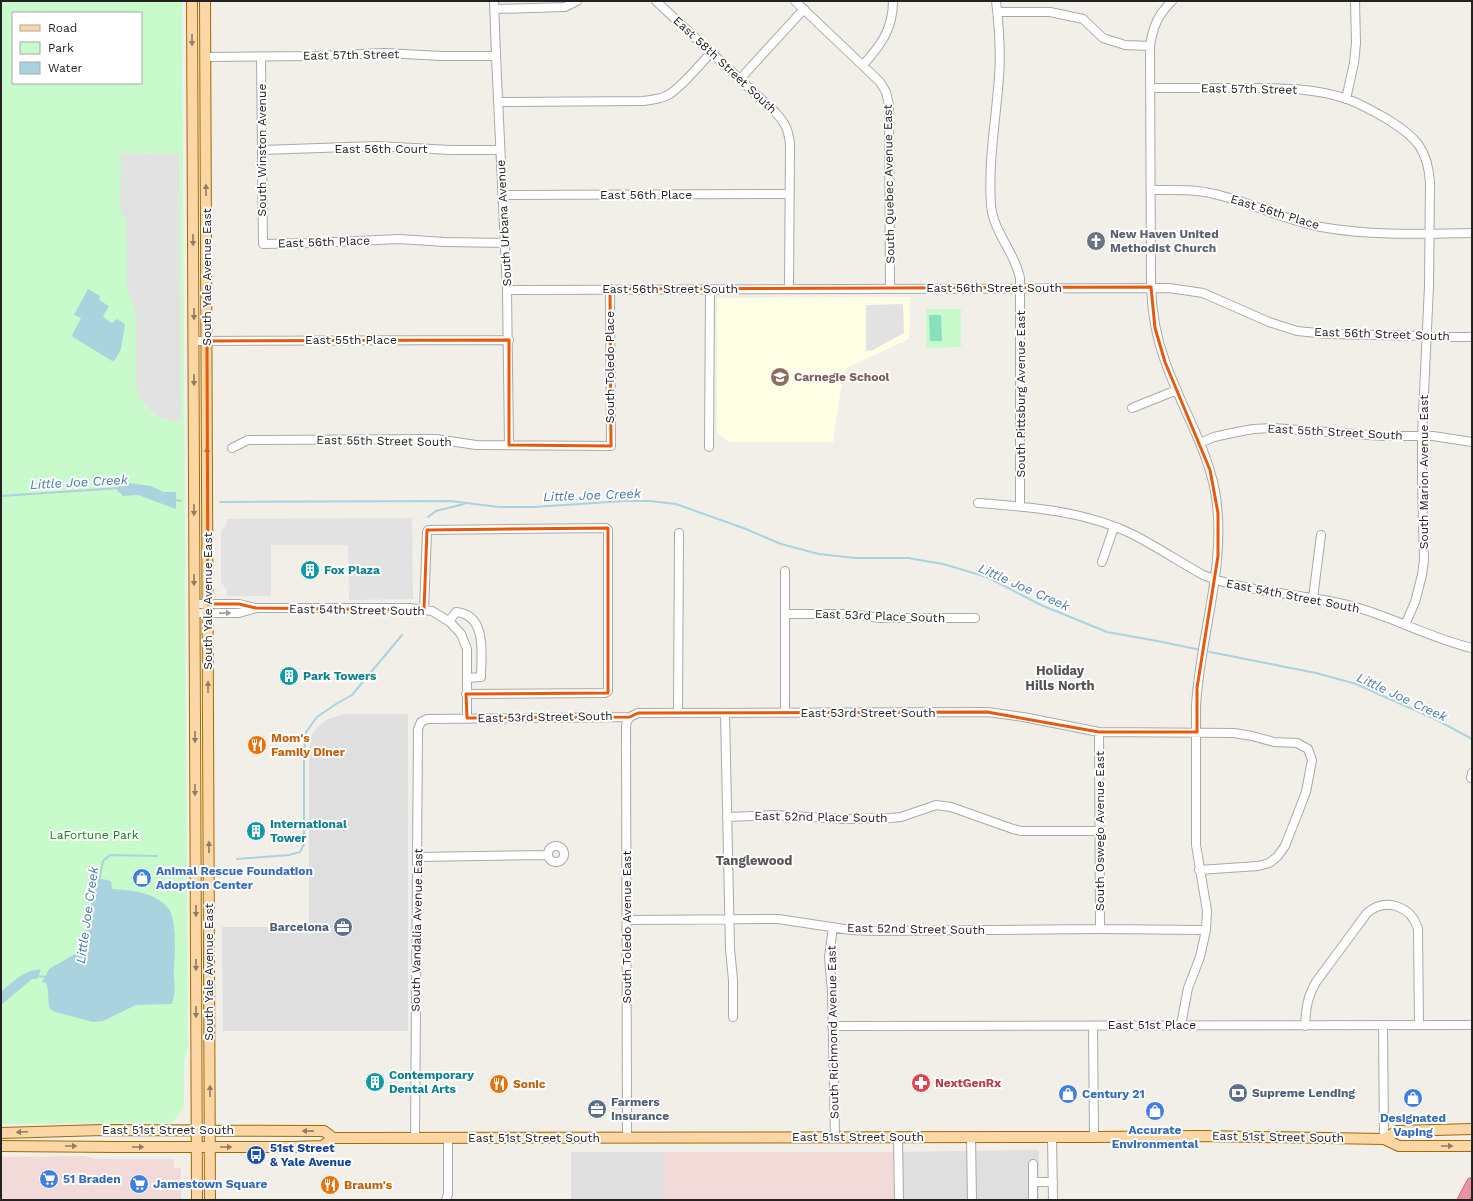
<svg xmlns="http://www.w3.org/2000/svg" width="1473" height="1201" font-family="'Work Sans',sans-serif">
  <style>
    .residential { fill: #e0dfdf }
    .commercial { fill: #f2dad9 }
    .education { fill: #ffffe5 }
    .park { fill: #c8facc; fill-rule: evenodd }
    .pitch { fill: #88e0be }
    .parking { fill: #e2e2e2 }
    .water { fill: #aad3df }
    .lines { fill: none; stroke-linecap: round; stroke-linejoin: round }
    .stream { stroke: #aad3df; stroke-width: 2 }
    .minor-casing { stroke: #a9a9a9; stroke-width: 10 }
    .major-casing { stroke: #a06b00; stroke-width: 12 }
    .highway-casing { stroke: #dc2a67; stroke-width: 12 }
    .minor { stroke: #fff; stroke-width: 8 }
    .major { stroke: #fcd6a4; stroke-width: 10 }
    .highway { stroke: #e892a2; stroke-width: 11 }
    .oneway { fill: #8f7c63 }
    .oneway2 { fill: #9c9c9c }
    .marked { fill: none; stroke: #e8590c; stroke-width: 3; stroke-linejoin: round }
    .labels { text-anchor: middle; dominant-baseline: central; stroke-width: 4; stroke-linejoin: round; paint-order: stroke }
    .street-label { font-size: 12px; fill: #222; stroke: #fff }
    .worship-label { font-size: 12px; font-weight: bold; fill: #5b616d; stroke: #fff; text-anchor: start }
    .education-label { font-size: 12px; font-weight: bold; fill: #785e54; stroke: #fff; text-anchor: start }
    .culture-label { font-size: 12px; font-weight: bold; fill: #0d838f; stroke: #fff; text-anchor: start }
    .food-label { font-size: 12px; font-weight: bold; fill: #c56008; stroke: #fff; text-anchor: start }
    .park-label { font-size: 12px; fill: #0c8416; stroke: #fff }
    .shop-label { font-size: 12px; font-weight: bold; fill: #366cbe; stroke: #fff; text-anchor: start }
    .service-label { font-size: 12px; font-weight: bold; fill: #4e5e75; stroke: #fff; text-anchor: start }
    .health-label { font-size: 12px; font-weight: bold; fill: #be3a42; stroke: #fff; text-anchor: start }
    .transit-label { font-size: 12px; font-weight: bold; fill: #164399; stroke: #fff; text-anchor: start }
    .water-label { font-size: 13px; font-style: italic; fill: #4a7aab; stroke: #fff }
    .neighbourhood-label { font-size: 13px; font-weight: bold; fill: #555; stroke: #fff }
  </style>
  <rect width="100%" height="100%" fill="#f2efe9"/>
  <path class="residential" d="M344 714H408V1031H223L222 927H309V748L312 734 318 727 326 720Z
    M1039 1150V1200H894V1152Z
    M571 1152H664V1200H571Z"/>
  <path class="commercial" d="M664 1152H894V1200H664Z
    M84 1156 97 1159H174V1168H181V1200H1V1157Z"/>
  <path class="education" d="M910 297 909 339 846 368 841 387 833 442H729L717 432V298Z"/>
  <path class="park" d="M1 1H182L188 1046 184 1061V1107L172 1123 1 1124ZM13 13H141V83H13Z
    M926 309H961V347L926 348Z"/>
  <path class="pitch" d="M929 315H941L942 341H930Z"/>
  <path class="parking" d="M121 153 179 154 181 422 158 417 148 408 140 399 137 392 136 382V313L127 287 126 215 122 217 120 207Z
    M903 304 904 333 873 350 866 351V305Z
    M412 518 413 599 349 600 348 545H271V596H227V590L221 582V531L226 525 227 519Z"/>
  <path class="water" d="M88 289 100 296 99 300 109 306 103 317 112 323 117 319 125 324 121 349 115 360 112 361 73 337 72 335 81 318 74 315Z
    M122 482 151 486 164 492H176V509L138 495 123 496 117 490V486Z
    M94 877 111 881 112 889C131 890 155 892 168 908 177 918 175 954 174 968 173 982 177 989 172 1004L136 1005 103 1021 93 1022 55 1012 49 1008C48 999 49 991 46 983L42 982 49 969 75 954 89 923Z
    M41 970 37 979H32L1 1005V992C11 983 27 968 41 970Z"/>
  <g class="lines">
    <path class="stream" d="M1 496 120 488
      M174 500 181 501
      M220 502 450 501 499 507H534L624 501H650L676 504 746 529 781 544 819 554 855 558H908L943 564 987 577 1041 605 1107 632 1152 640 1201 650
      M428 517 436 511 464 504
      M1205 651 1316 673 1356 684 1437 720 1472 739
      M237 859 289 855 300 852 304 844V756L306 732 317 717 336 704 352 695 402 635
      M99 880 103 861 110 855 157 856
      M36 976 47 977"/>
    <g class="minor-casing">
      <path id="minor" d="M494 1 496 56 507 290 509 445
        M656 1 776 113C786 124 788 129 790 144L789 289
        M795 1 880 82 886 92 889 105 890 289
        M996 1C999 26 1001 52 999 77 996 120 988 161 991 205 993 232 1015 252 1020 278V506
        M1172 1C1158 15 1153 26 1150 46L1151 287C1152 313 1156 337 1165 361 1180 405 1206 445 1215 491 1228 563 1200 634 1196 706V845L1207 911 1206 930 1200 957 1188 988 1181 1025
        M495 9 565 7 577 1
        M997 12H1050L1083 19 1103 38 1125 45 1150 46
        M206 57 315 56 385 53 442 56H496
        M261 57 263 244 314 243 399 239 445 242 505 243
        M863 65C881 45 893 29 893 1
        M740 79 804 9
        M1151 88C1180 88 1209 88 1239 88 1274 88 1312 87 1347 99 1361 104 1375 112 1387 119 1416 137 1428 149 1430 183L1429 286 1422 436V482L1424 560 1422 575 1415 602 1405 625
        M1346 99 1354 63 1356 43 1355 1
        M498 102 643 101C652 100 661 99 668 95 682 87 699 65 711 53
        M262 150 377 146 451 150H500
        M1151 190C1172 190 1194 189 1214 194 1250 202 1284 220 1321 227 1371 236 1421 234 1472 233
        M503 195 789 194
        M507 290 1169 288 1203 293 1269 322 1297 331 1328 334 1472 337
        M194 341 509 340
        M1132 408 1177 390
        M1200 443 1214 437 1232 433 1253 429 1273 428 1383 436H1433L1472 442
        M709 447 710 289
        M232 448 248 440 436 439 476 445 611 446 610 289
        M978 503C1031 507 1086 511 1134 535 1157 547 1180 562 1203 575 1251 594 1303 593 1352 606 1393 617 1430 638 1472 648
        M1102 562 1114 527
        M785 571V713
        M1313 598 1321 535
        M194 604H239L255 608
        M424 610 427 532 428 530 606 528 608 530V691L605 693 466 694
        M195 613H239L256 608H410L432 611 450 622 461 634 467 649V718
        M785 614H849L880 618H975
        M449 621 456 612C488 615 481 655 481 677L467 678
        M678 713 679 533
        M725 713 730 949 733 980V1017
        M1099 732 1100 929
        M1471 778 1472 773
        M727 817 774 815 843 819 890 818 901 817 936 805 951 807 1013 829 1021 831H1100
        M548 854a8 8 0 1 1 16 0a8 8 0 1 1-16 0Z
        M417 857 548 855
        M627 920 778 919 851 930 875 931 1100 929 1206 930
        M833 927 829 957 832 992 835 1137
        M1383 1025 1384 1139
        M832 1026 1472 1025
        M1093 1026 1094 1137
        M1305 1026C1306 1008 1307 998 1316 982L1367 913C1386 897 1411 906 1418 929L1419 1025
        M898 1137 899 1200
        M971 1137 972 1200
        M1052 1137 1053 1200
        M415 1138 418 729 421 722 427 719 630 717 638 713 987 712 1023 717 1099 732 1234 733 1252 736 1274 742 1297 743 1308 749 1312 760 1306 792 1285 846 1277 857 1269 863 1258 866 1199 870
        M627 1138 626 727 627 721 630 717
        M1033 1182H1053
        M446 1200 448 1194V1138
        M1033 1200V1164"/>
    </g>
    <g class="major-casing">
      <path id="major" d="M192 1 197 1200
        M205 1 210 1200
        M1 1133 103 1130 324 1131 333 1138
        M1384 1139 1397 1131 1472 1129
        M1 1146 116 1147H291L323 1146 333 1138 1094 1137 1202 1136 1384 1139 1399 1146H1472"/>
    </g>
    <g class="highway-casing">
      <path id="highway" d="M1463 1200 1472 1183"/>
    </g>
    <use href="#minor" class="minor"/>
    <use href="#major" class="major"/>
    <use href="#highway" class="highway"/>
  </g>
  <defs><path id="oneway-solid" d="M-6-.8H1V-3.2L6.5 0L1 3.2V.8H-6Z"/></defs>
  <g class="oneway">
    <use href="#oneway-solid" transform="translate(192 40) rotate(90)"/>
    <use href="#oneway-solid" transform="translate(206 190) rotate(-90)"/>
    <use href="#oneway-solid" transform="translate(193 240) rotate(90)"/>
    <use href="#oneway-solid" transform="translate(194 314) rotate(90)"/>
    <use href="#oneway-solid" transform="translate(194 380) rotate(90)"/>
    <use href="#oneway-solid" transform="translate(207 453) rotate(-90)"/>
    <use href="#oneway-solid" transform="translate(194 510) rotate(90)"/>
    <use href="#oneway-solid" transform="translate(194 580) rotate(90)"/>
    <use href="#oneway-solid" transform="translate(208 687) rotate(-90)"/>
    <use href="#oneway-solid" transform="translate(195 737) rotate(90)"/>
    <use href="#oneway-solid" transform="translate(195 790) rotate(90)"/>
    <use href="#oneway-solid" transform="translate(209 847) rotate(-90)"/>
    <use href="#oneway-solid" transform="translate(196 911) rotate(90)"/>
    <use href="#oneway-solid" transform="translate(196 965) rotate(90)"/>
    <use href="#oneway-solid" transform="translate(196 1012) rotate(90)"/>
    <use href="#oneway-solid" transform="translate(210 1091) rotate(-90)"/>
    <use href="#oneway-solid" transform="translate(308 1131) rotate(-179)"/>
    <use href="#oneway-solid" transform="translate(22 1132) rotate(178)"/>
    <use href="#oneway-solid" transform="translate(71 1146)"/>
    <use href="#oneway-solid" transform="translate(1447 1146)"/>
    <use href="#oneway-solid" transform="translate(138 1147)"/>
    <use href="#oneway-solid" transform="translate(226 1147)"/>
  </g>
  <use class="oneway2" href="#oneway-solid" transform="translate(225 613) rotate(-1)"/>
  <path class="marked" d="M1151 287 1155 328 1165 362 1210 470 1218 513V556L1197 688V732H1099L987 712 638 713 630 717 467 718 466 694 608 693V528L427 530 424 610 256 608 239 604H208L207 341 509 340V445L611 446 610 289Z"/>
  <defs>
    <g id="church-disc" transform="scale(1)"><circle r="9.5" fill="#6b7280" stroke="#fff"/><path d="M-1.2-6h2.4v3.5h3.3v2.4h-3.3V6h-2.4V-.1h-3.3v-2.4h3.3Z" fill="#fff"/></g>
    <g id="school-disc" transform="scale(1)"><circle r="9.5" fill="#8d6e63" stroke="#fff"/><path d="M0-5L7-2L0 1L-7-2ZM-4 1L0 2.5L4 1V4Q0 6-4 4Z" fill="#fff"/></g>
    <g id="building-disc" transform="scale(1)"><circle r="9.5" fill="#0f9aa8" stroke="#fff"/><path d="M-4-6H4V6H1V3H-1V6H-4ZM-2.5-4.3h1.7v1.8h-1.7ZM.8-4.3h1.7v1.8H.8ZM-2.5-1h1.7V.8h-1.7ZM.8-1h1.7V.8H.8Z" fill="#fff"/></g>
    <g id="restaurant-disc" transform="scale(1)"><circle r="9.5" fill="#e8710a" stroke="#fff"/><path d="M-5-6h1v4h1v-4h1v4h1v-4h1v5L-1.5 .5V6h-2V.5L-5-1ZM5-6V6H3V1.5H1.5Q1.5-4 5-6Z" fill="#fff"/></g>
    <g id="shop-disc" transform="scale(1)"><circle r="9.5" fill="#3f7fe0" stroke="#fff"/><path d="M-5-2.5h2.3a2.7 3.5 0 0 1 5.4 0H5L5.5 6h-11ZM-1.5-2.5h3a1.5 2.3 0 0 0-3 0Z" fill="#fff"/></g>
    <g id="office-disc" transform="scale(1)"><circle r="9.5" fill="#5c6f8a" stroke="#fff"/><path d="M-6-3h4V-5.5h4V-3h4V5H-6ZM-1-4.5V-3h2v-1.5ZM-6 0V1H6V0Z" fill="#fff"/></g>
    <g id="pharmacy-disc" transform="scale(1)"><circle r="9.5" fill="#e0444e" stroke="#fff"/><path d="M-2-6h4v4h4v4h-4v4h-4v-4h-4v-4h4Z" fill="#fff"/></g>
    <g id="bank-disc" transform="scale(1)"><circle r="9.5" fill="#5c6f8a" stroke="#fff"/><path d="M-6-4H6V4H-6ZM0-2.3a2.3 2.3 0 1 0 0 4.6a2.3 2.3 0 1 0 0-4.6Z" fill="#fff"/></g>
    <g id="bus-disc" transform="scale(1)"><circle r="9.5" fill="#1a4fb4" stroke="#fff"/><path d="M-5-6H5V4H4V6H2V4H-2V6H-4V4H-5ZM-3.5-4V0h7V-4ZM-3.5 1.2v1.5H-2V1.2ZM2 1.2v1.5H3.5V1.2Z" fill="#fff"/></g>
    <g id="supermarket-disc" transform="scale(1)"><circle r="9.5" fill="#3f7fe0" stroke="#fff"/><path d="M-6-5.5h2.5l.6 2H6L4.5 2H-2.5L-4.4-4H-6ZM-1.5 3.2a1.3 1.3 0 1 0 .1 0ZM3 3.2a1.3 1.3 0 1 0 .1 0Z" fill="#fff"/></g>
  </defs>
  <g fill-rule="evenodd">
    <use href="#church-disc" x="1096" y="241"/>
    <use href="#school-disc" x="780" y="377"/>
    <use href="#building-disc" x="310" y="570"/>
    <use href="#building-disc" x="289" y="676"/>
    <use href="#restaurant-disc" x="257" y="745"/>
    <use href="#building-disc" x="256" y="831"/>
    <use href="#shop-disc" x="142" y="878"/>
    <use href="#office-disc" x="343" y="927"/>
    <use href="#building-disc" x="375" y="1082"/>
    <use href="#pharmacy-disc" x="921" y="1083"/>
    <use href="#restaurant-disc" x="499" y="1084"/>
    <use href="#bank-disc" x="1238" y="1093"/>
    <use href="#shop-disc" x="1068" y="1094"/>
    <use href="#shop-disc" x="1413" y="1098"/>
    <use href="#office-disc" x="597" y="1109"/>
    <use href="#shop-disc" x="1155" y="1111"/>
    <use href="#bus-disc" x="256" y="1155"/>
    <use href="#supermarket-disc" x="49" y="1179"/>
    <use href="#supermarket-disc" x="139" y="1184"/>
    <use href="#restaurant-disc" x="330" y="1185"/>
  </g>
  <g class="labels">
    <g class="street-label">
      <text transform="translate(351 55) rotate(-1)">East 57th Street</text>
      <text transform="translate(725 65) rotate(43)">East 58th Street South</text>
      <text transform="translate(1249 89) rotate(1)">East 57th Street</text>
      <text x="381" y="149">East 56th Court</text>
      <text transform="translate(262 150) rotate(-90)">South Winston Avenue</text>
      <text transform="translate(889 184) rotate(-91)">South Quebec Avenue East</text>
      <text x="646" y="195">East 56th Place</text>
      <text transform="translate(1275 212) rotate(17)">East 56th Place</text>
      <text transform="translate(504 223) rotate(-93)">South Urbana Avenue</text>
      <text transform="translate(324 242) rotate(-2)">East 56th Place</text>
      <text transform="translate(207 277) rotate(-90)">South Yale Avenue East</text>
      <text x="994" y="288">East 56th Street South</text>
      <text x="670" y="289">East 56th Street South</text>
      <text transform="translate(1382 334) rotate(2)">East 56th Street South</text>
      <text x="351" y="340">East 55th Place</text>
      <text transform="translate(610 367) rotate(-90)">South Toledo Place</text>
      <text transform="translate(1021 394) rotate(-90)">South Pittsburg Avenue East</text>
      <text transform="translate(1335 432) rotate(3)">East 55th Street South</text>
      <text transform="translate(384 441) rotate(1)">East 55th Street South</text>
      <text transform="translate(1424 472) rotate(-90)">South Marion Avenue East</text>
      <text transform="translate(1293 596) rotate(11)">East 54th Street South</text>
      <text transform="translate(208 601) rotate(-90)">South Yale Avenue East</text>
      <text transform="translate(357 610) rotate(1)">East 54th Street South</text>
      <text transform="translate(880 616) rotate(2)">East 53rd Place South</text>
      <text x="868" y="713">East 53rd Street South</text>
      <text transform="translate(545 717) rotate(-1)">East 53rd Street South</text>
      <text transform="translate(821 817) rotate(1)">East 52nd Place South</text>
      <text transform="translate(1100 831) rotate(-90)">South Oswego Avenue East</text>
      <text transform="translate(627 927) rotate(-90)">South Toledo Avenue East</text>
      <text transform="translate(916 929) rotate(1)">East 52nd Street South</text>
      <text transform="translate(417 930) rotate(-89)">South Vandalia Avenue East</text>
      <text transform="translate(209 972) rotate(-90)">South Yale Avenue East</text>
      <text x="1152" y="1025">East 51st Place</text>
      <text transform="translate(833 1032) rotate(-91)">South Richmond Avenue East</text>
      <text x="168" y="1130">East 51st Street South</text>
      <text x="858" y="1137">East 51st Street South</text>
      <text transform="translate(1278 1137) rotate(1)">East 51st Street South</text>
      <text x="534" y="1138">East 51st Street South</text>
    </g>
    <g class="worship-label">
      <text x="1110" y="234">New Haven United<tspan x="1110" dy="14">Methodist Church</tspan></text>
    </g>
    <g class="education-label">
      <text x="794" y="377">Carnegie School</text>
    </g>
    <g class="culture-label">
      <text x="324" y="570">Fox Plaza</text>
      <text x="303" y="676">Park Towers</text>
      <text x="270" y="824">International<tspan x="270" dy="14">Tower</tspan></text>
      <text x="389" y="1075">Contemporary<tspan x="389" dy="14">Dental Arts</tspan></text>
    </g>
    <g class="food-label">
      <text x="271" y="738">Mom's<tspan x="271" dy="14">Family Diner</tspan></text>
      <text x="513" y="1084">Sonic</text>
      <text x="344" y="1185">Braum's</text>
    </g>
    <g class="park-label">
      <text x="94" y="835">LaFortune Park</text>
    </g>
    <g class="shop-label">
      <text x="156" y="871">Animal Rescue Foundation<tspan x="156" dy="14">Adoption Center</tspan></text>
      <text x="1082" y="1094">Century 21</text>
      <text x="1413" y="1118" text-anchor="middle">Designated<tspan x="1413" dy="14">Vaping</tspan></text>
      <text x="1155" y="1130" text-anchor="middle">Accurate<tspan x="1155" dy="14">Environmental</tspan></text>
      <text x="63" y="1179">51 Braden</text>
      <text x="153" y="1184">Jamestown Square</text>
    </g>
    <g class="service-label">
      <text x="329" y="927" text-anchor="end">Barcelona</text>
      <text x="1252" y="1093">Supreme Lending</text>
      <text x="611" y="1102">Farmers<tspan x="611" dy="14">Insurance</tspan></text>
    </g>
    <g class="health-label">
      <text x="935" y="1083">NextGenRx</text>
    </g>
    <g class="transit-label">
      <text x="270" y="1148">51st Street<tspan x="270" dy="14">&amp; Yale Avenue</tspan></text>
    </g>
    <g class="water-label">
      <text transform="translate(79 482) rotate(-3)">Little Joe Creek</text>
      <text transform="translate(592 495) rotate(-2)">Little Joe Creek</text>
      <text transform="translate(1024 587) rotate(24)">Little Joe Creek</text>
      <text transform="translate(1402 697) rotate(25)">Little Joe Creek</text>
      <text transform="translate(87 915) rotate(-82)">Little Joe Creek</text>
    </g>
    <g class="neighbourhood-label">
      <text x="1060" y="670">Holiday<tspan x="1060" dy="15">Hills North</tspan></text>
      <text x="754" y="860">Tanglewood</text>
    </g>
  </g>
  <rect width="1473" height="1201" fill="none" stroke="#222222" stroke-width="4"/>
  <rect x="12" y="12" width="130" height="72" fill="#ffffff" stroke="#a7a7a7"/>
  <rect x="20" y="25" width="20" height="6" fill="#fcd6a4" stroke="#a7a7a7"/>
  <text x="48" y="32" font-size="12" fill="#222222">Road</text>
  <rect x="20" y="42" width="20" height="12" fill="#c8facc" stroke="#a7a7a7"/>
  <text x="48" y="52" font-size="12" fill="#222222">Park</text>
  <rect x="20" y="62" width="20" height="12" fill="#aad3df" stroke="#a7a7a7"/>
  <text x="48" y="72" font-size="12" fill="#222222">Water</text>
</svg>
